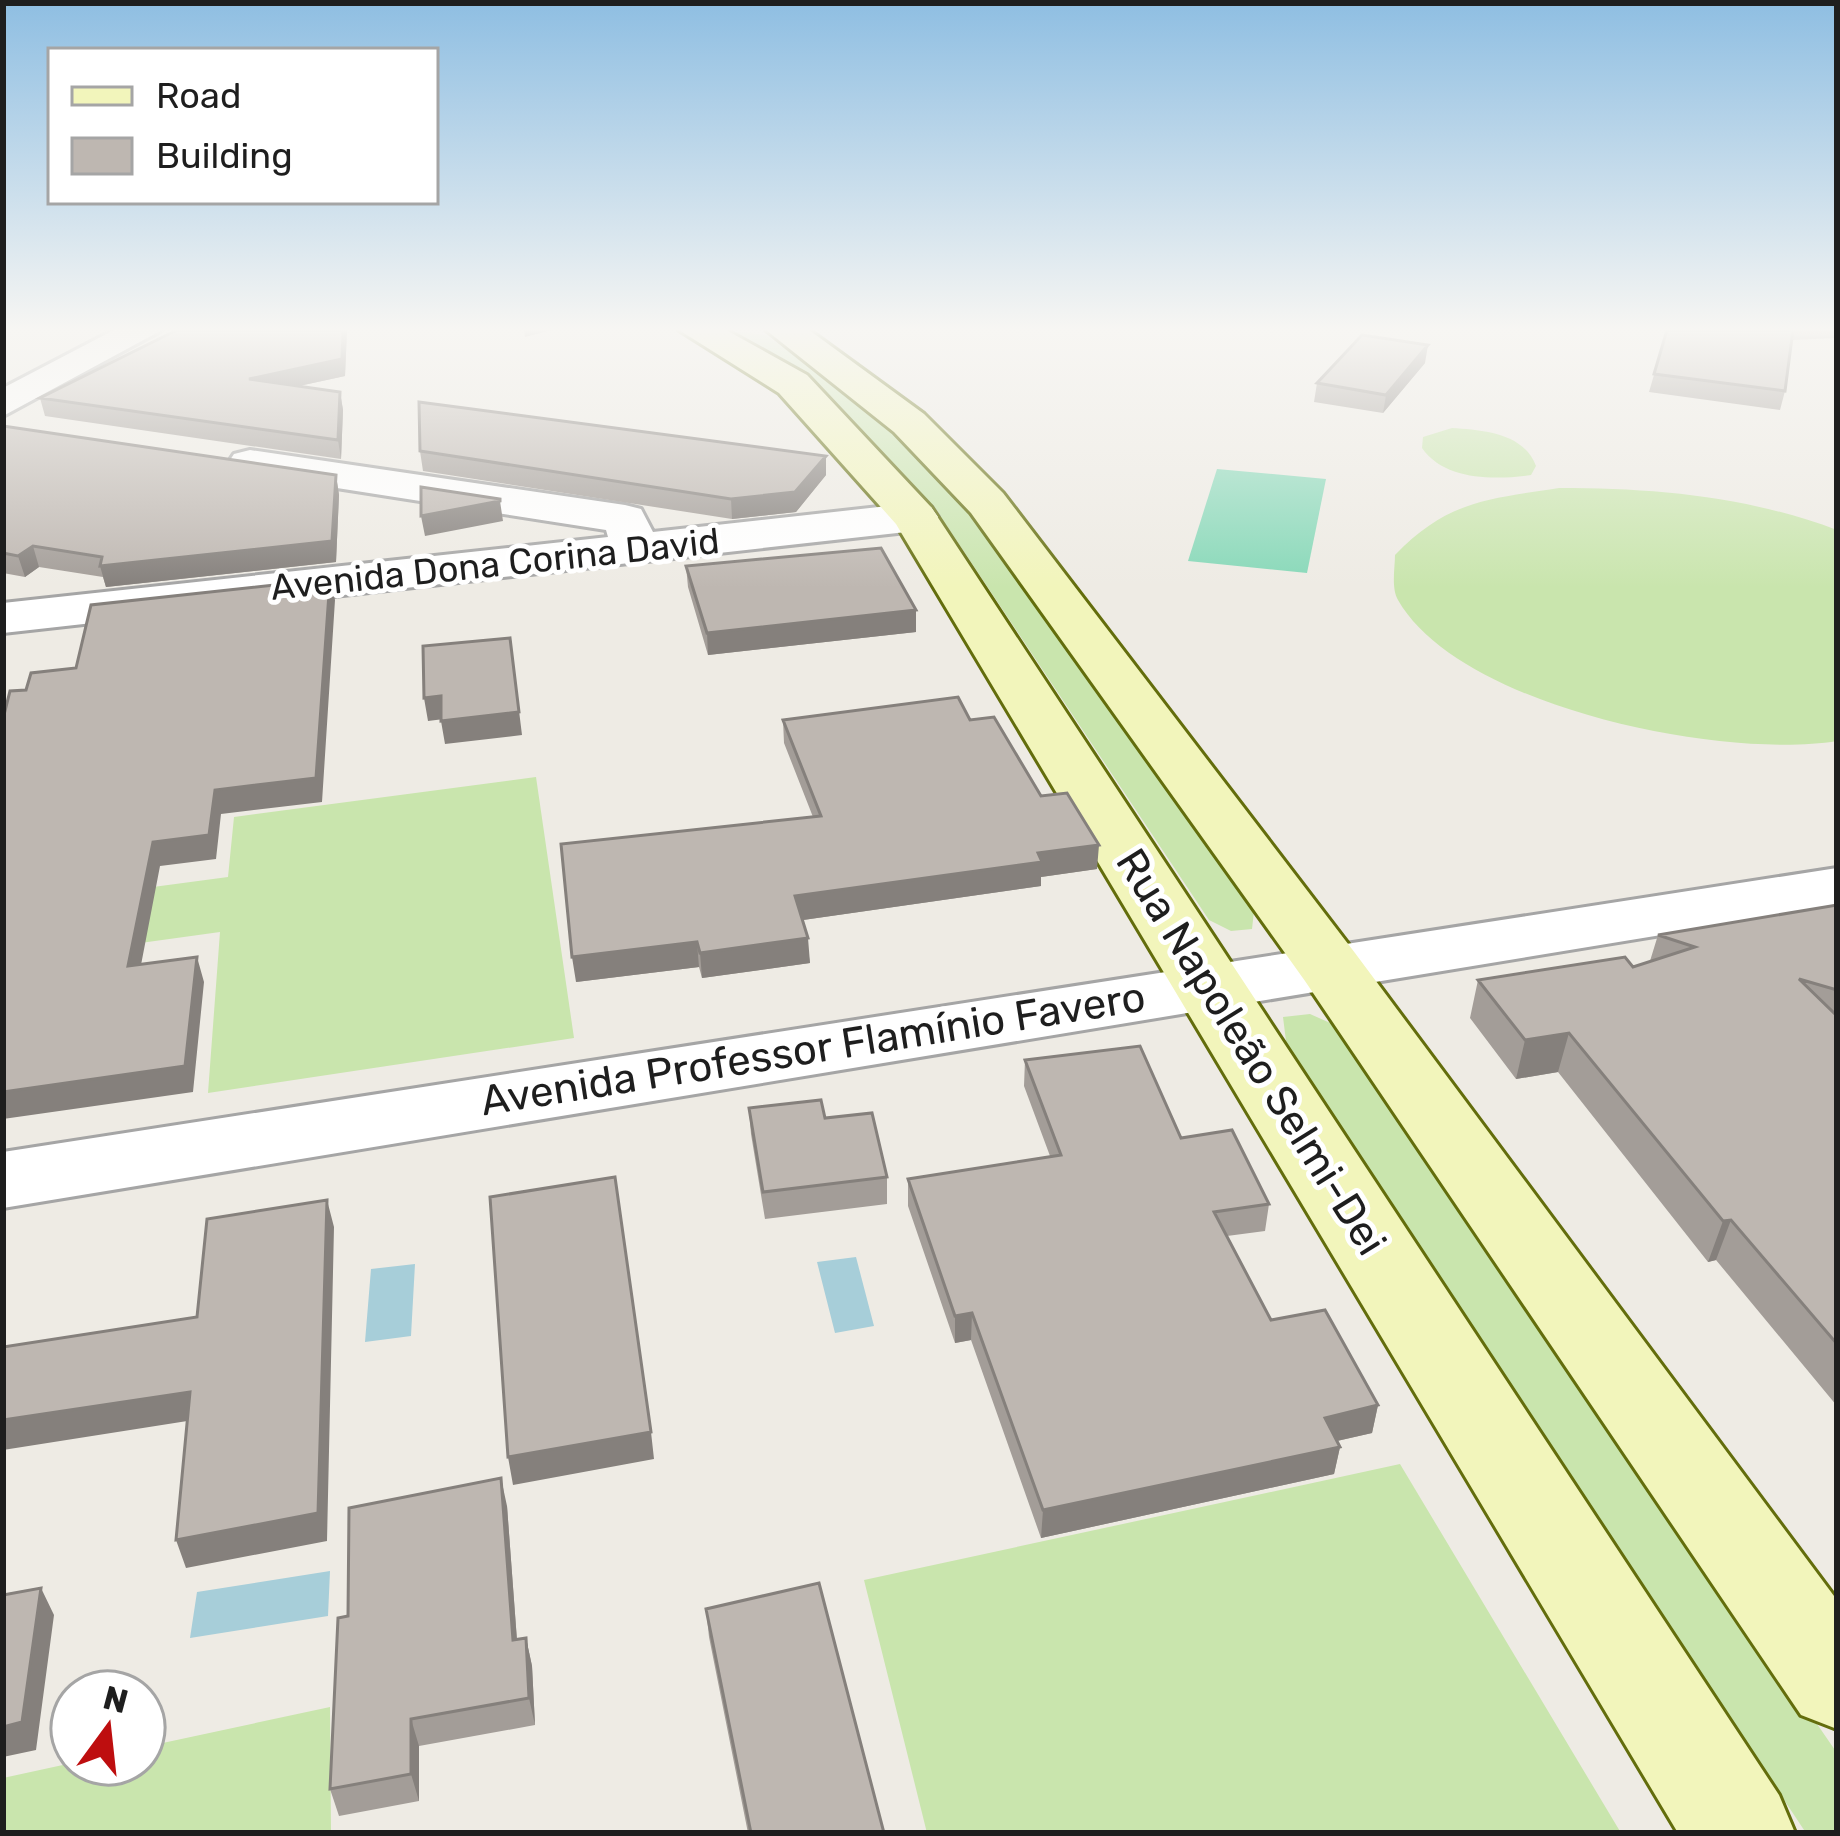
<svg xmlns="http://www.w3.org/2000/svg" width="1840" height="1836" font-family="Rubik,sans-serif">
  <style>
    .grass { fill: #c9e5ad }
    .pitch { fill: #87d8b8 }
    .water { fill: #a7ced9 }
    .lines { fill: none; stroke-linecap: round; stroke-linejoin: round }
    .minor-casing { stroke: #a5a5a5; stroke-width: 6 }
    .tertiary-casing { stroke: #a5a5a5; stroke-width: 6 }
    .secondary-casing { stroke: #636d0c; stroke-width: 6 }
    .minor { fill: #fff; fill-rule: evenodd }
    .tertiary { fill: #fff; fill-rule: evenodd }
    .secondary { fill: #f2f5bb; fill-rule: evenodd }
    .wall { fill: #a39d98 }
    .shaded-wall { fill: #85807c }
    .building { fill: #beb7b1; stroke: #85807c; stroke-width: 3 }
    .labels { text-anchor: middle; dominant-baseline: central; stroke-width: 10; stroke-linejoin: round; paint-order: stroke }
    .far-street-label { font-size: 36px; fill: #1e1e1e; stroke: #fff }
    .street-label { font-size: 42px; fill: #1e1e1e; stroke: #fff }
  </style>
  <rect width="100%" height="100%" fill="#eeebe4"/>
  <path class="grass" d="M721 330 766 335 909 437 969 505 1254 911 1252 929 1231 931 1209 920 947 526 816 390Z
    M1452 428C1483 430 1524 433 1536 466L1531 475C1495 480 1445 481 1422 448L1423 437Z
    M1559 488C1654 488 1747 496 1837 530V741C1722 760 1459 707 1398 600 1391 588 1395 568 1395 555 1447 501 1487 499 1559 488Z
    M536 777 574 1038 208 1093 220 932 3 962V907L228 877 234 817Z
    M1310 1014 1337 1026 1837 1753V1833H1806L1287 1049 1283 1017Z
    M1400 1464 1621 1833H927L864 1580Z
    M330 1707 331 1833H3V1778L72 1763 144 1764V1747Z"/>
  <path class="pitch" d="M1217 469 1326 479 1307 573 1188 561Z"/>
  <path class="water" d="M856 1257 874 1326 835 1333 817 1262Z
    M415 1264 411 1336 365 1342 371 1269Z
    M330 1571 328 1616 190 1638 197 1592Z"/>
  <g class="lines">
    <g class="minor-casing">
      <path id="minor" d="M250 450 625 505 641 509 653 532 915 503 931 507 938 517 931 527 915 531 3 633V603L608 537 606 530 234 472 228 463 234 454Z
        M1837 868V906L3 1208V1152Z"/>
    </g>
    <g class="tertiary-casing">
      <path id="tertiary" d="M114 330H162L3 416V388Z"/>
    </g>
    <g class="secondary-casing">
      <path id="secondary" d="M679 330H726L807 375 931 507 1779 1795 1795 1833H1678L896 524 779 393Z
        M766 330H809L924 414 1003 493 1355 953 1837 1600V1729L1801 1715 1305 981 971 513 894 432Z"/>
    </g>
    <use href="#minor" class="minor"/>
    <use href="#tertiary" class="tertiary"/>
    <use href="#secondary" class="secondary"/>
  </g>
  <path class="wall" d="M177 330H347L345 376 299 386 340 392 343 410 341 459 45 416 40 398Z
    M1667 330H1837V338L1792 340 1785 391 1780 410 1649 392Z
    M1425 363 1383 413 1314 402 1317 383Z
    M3 426 336 475 339 495 336 562 106 587 103 577 39 567 25 577 3 573Z
    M420 451 826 475 796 512 732 519 423 471Z
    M686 566 916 632 708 655 688 587Z
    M783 720H970L1041 796 1097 869 1041 877V886L803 920 810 963 702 978 699 967 576 982 813 817 784 743Z
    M1837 905V1406L1716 1260 1708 1262 1558 1072 1516 1079 1470 1018 1478 980 1633 967 1650 961 1658 935Z
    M1025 1060 1181 1138 1269 1204 1265 1231 1227 1236 1271 1320 1378 1405 1372 1433 1337 1441 1340 1447 1334 1474 1041 1538 971 1340 955 1343 908 1206V1179L1050 1156 1024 1086Z
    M749 1108 825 1118 887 1177V1204L765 1219 751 1134Z
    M507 1506 517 1640 526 1638 532 1666 535 1725 419 1746V1801L339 1816 330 1789Z
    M706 1609 884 1833H748L709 1637Z"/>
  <path class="shaded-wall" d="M343 330H347L345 376 253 396 249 379Z
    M524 330H552L525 337Z
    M1428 345 1425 363 1383 413 1386 395Z
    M340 392 343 410 341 459 338 440Z
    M826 456V475L796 512 732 519 731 499Z
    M336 475 339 495 336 562 106 587 100 566Z
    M500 501 503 521 425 536 421 516Z
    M33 546 39 567 25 577 18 556Z
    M330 579 335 600 322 802 221 814 216 859 160 866 136 991 128 966 153 842 215 790Z
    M916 610V632L708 655 707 633Z
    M510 638 522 735 445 744 441 721Z
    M441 696 444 719 428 721 424 698Z
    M1099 845 1097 869 1041 877V886L796 921 795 896 1038 853Z
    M808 938 810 963 702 978 700 953Z
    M697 942 699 967 576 982 572 957Z
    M197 957 204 982 193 1092 3 1119V1092Z
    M1569 1033 1558 1072 1516 1079 1525 1040Z
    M327 1200 334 1227 327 1541 186 1568 176 1540Z
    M1731 1220 1716 1260 1708 1262 1723 1221Z
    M972 1313 971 1340 955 1343V1316Z
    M190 1392 200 1419 3 1450V1420Z
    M1378 1405 1372 1433 1319 1445 1325 1418Z
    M651 1432 654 1459 513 1485 508 1457Z
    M1340 1447 1334 1474 1041 1538 1043 1510Z
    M501 1478 507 1506 519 1668 513 1640Z
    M41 1588 54 1615 36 1750 3 1757V1727Z
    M526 1638 532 1666 535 1725 529 1698Z
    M411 1719 419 1746V1801L411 1774Z"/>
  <path class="building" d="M177 330H343L342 359 249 379 340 392 338 440 40 398Z
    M1667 330H1793L1785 391 1654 374Z
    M1362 335 1428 345 1386 395 1317 383Z
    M419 402 826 456 795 492 731 499 420 451Z
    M3 426 336 475 332 541 100 566 102 557 33 546 18 556 3 553Z
    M421 487 500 499V501L421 516Z
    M881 548 916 610 707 633 686 566Z
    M330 579 316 778 215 790 209 835 153 842 128 966 197 957 185 1066 3 1092V719L10 691 26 690 31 673 76 668 91 605Z
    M510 638 519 712 441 721V696L424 698 423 646Z
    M958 697 970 720 994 717 1041 796 1067 793 1099 845 1038 853 1042 862 795 896 808 938 700 953 697 942 572 957 561 844 821 816 783 720Z
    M1837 905V990L1799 979 1837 1016V1344L1731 1220 1723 1221 1569 1033 1525 1040 1478 980 1625 957 1633 967 1695 947 1658 935Z
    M1140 1046 1181 1138 1232 1130 1269 1204 1214 1212 1271 1320 1325 1310 1378 1405 1325 1418 1340 1447 1043 1510 972 1313 955 1316 908 1179 1061 1155 1025 1060Z
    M821 1100 825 1118 872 1113 887 1177 763 1192 749 1108Z
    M615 1177 651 1432 508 1457 490 1197Z
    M327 1200 318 1513 176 1540 190 1392 3 1420V1347L197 1317 207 1219Z
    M501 1478 513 1640 526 1638 529 1698 411 1719V1774L330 1789 338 1618 348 1616 349 1508Z
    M819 1583 884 1833H751L706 1609Z
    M41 1588 22 1722 3 1727V1595Z"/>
  <linearGradient id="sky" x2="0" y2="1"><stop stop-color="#8ebee2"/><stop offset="0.56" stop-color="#f7f6f3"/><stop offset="1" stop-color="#f7f6f3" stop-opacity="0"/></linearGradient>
  <rect width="1840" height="588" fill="url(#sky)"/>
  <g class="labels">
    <g class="far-street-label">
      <text transform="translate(495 564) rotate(-6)">Avenida Dona Corina David</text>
    </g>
    <g class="street-label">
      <text transform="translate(813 1049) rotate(-9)">Avenida Professor Flamínio Favero</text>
      <text transform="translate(1251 1052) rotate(58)">Rua Napoleão Selmi-Dei</text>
    </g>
  </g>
  <rect width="1840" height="1836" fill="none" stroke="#1e1e1e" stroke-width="12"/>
  <rect x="48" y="48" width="390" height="156" fill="#ffffff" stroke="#a5a5a5" stroke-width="3"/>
  <rect x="72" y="87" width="60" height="18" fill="#f2f5bb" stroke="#a5a5a5" stroke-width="3"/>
  <text x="156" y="108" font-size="36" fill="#1e1e1e">Road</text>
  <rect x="72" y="138" width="60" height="36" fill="#beb7b1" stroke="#a5a5a5" stroke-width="3"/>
  <text x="156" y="168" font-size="36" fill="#1e1e1e">Building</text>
  <g transform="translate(108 1728) rotate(15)"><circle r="57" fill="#ffffff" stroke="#a5a5a5" stroke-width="3"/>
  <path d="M0-9L21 45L0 30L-21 45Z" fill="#be0e0f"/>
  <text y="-18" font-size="33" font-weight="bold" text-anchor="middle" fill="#1e1e1e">N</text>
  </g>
</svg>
